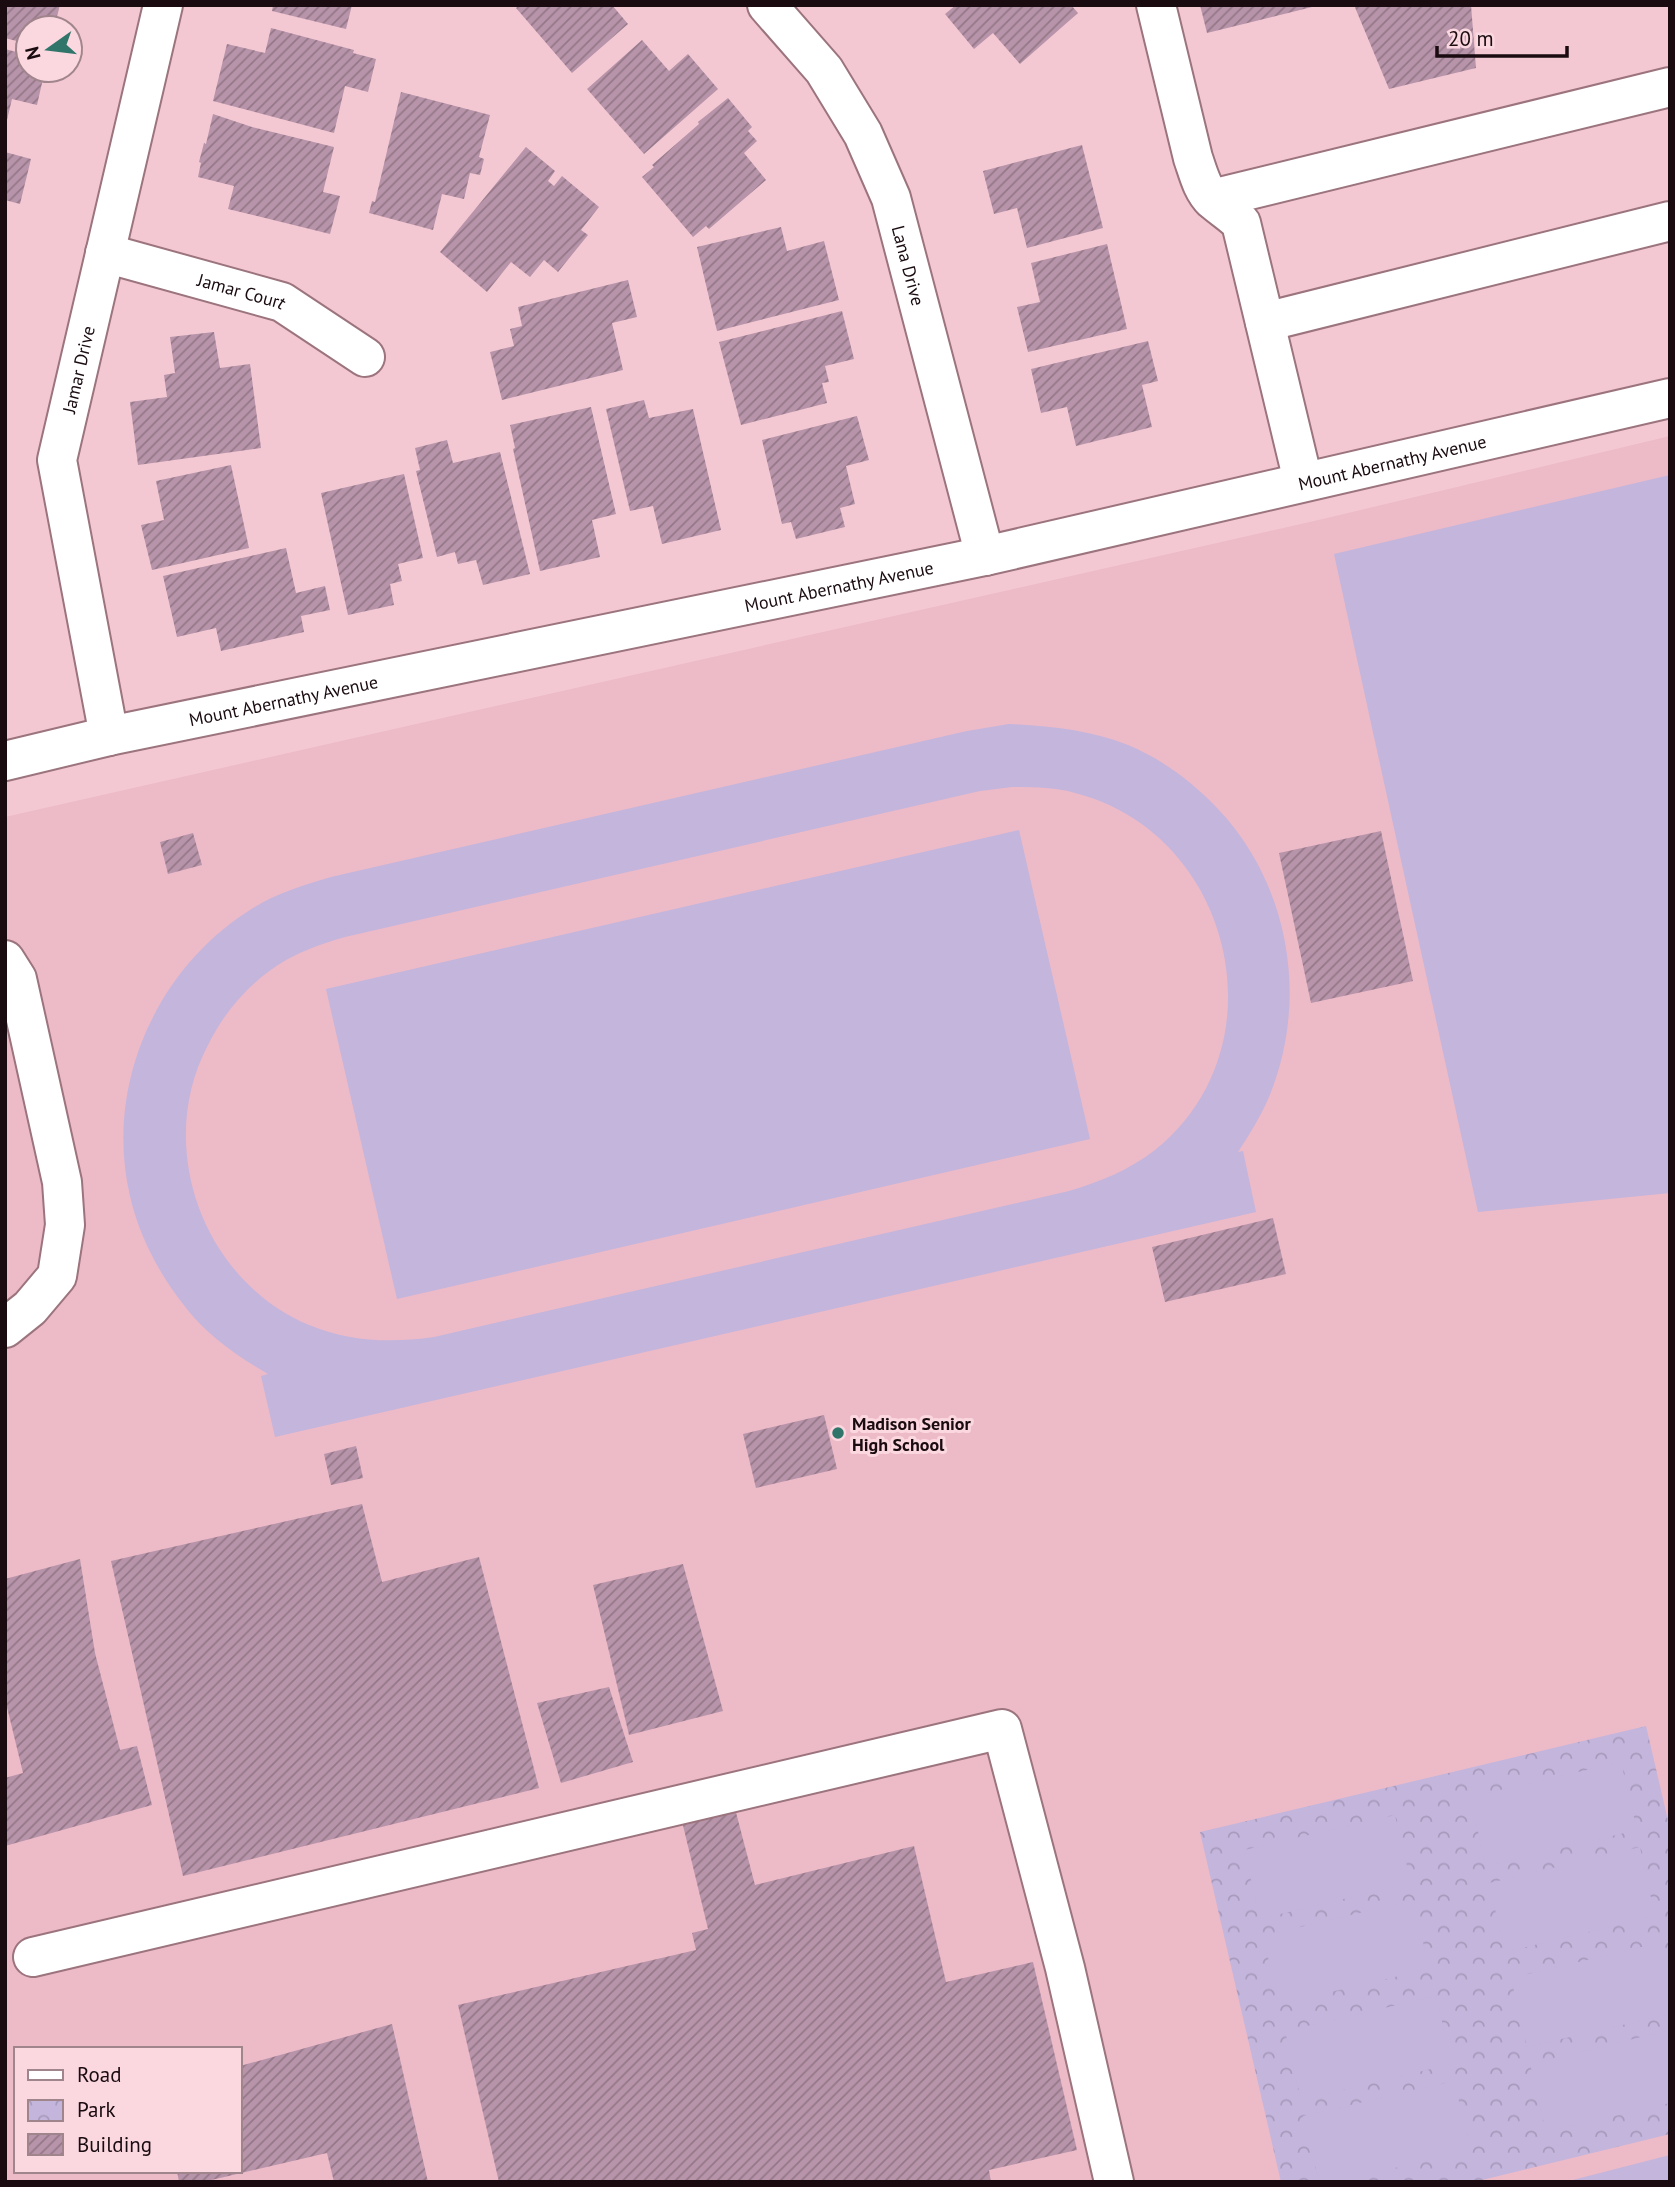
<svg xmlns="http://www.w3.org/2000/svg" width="1675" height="2187" font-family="'PT Sans',sans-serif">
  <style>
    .built { fill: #edbac8; fill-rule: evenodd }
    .park { fill: url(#park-crowns) }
    .pitch { fill: #c3b5dc; fill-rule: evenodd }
    .building { fill: url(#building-hatch) }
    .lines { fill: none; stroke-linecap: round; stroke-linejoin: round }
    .minor-casing { stroke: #9b747e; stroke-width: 42 }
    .minor { stroke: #fff; stroke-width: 38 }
    .poi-dot { fill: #30756a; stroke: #fbd7e0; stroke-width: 2.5 }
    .labels { text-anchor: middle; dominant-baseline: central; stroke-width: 6; stroke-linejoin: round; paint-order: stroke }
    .street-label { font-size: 18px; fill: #190b0f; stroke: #fbd7e0 }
    .poi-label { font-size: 18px; font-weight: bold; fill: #190b0f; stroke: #fbd7e0; text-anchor: start }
  </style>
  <defs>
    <pattern id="park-crowns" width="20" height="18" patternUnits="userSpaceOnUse" patternTransform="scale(1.75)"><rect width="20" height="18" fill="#c3b5dc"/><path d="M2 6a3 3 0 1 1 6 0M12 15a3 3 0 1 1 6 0" fill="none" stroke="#a79abc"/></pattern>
    <pattern id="building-hatch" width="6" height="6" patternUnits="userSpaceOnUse" patternTransform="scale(1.75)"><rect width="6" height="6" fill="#b794a9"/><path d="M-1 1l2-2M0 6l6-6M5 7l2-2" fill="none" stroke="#947788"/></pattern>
  </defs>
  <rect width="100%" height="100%" fill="#f3c8d3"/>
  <path class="built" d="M1670 436V2182H5V817L1323 519ZM16 2049H240V2171H16Z"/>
  <path class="park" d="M1646 1726 1670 1829V2134L1474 2182H1281L1200 1832Z"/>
  <path class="pitch" d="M1670 475V1193L1478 1212 1334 554Z
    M1009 724C1050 726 1089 730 1128 745 1162 759 1194 783 1219 810 1290 886 1309 1000 1269 1097 1261 1116 1249 1135 1238 1152L1243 1151 1256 1212 275 1437 261 1376 268 1374C237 1356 205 1334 183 1304 158 1272 139 1235 130 1196 104 1085 157 967 253 908 277 893 304 885 331 877L967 731ZM1012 787C1034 787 1055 787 1075 793 1233 833 1284 1047 1155 1150 1129 1170 1100 1182 1069 1191L434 1337C391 1343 350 1342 309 1325 203 1281 154 1146 208 1045 225 1010 252 980 286 960 304 950 324 943 345 937L980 791Z
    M1019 830 1090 1139 397 1299 326 989Z
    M1621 1762 1637 1830 1486 1866 1470 1797Z
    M1395 1815 1411 1883 1260 1919 1244 1850Z
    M1640 1847 1655 1916 1505 1952 1489 1883Z
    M1414 1900 1429 1969 1279 2004 1263 1936Z
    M1662 1942 1670 1975V2014L1527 2047 1511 1978Z
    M1436 1996 1452 2064 1301 2100 1285 2031Z
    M1670 2030V2103L1546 2132 1530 2064Z
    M1454 2081 1471 2150 1335 2182H1319L1303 2116Z
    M1670 2155V2182H1565Z"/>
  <path class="building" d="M5 5H60L54 28H28V44L5 38Z
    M273 5H352L346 29 272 11Z
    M519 5H612L628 24 572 73 516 8Z
    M956 5H1071L1078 13 1020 64 993 33 974 49 945 14Z
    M1200 5H1316V6L1207 33Z
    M1354 5H1471L1476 68 1389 89Z
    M271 28 354 50 353 53 376 59 368 92 345 86 334 133 213 101 227 44 265 53Z
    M642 40 669 71 688 54 718 89 644 154 587 89Z
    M5 49 28 55V70H45L37 105 12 99 6 124Z
    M401 92 490 115 479 157 484 159 480 175 470 173 464 199 442 194 433 230 369 213 372 201 375 202Z
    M728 98 752 127 748 131 757 141 744 153 766 180 709 229 706 226 693 237 642 177 654 167 652 165 699 124 698 122Z
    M213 114 252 127 334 147 323 192 340 196 330 234 228 209 234 186 198 177 201 163 199 162 204 143 206 144Z
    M1082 145 1103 228 1027 248 1017 208 994 214 983 171Z
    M526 147 555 171 548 181 554 186 562 176 599 207 581 230 588 235 558 272 544 260 530 277 511 262 487 292 440 252Z
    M5 152 31 159 20 204 5 200Z
    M781 227 787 251 824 241 839 300 717 331 697 247Z
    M1107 244 1127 329 1028 352 1017 307 1040 302 1031 263Z
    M628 280 637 317 612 323 623 370 502 400 490 352 514 346 510 329 522 326 518 307Z
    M842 311 854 359 825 366 829 382 822 383 827 403 741 425 719 342Z
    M214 332 220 368 250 364 261 448 138 465 130 402 167 397 164 375 175 373 170 337Z
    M1148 341 1158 381 1142 385 1152 427 1076 446 1067 407 1041 413 1031 369Z
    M644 400 649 418 693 409 721 530 662 544 653 506 630 511 606 409Z
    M591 407 616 514 592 520 600 557 540 571 513 449 515 448 510 425Z
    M857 416 869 460 846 466 855 504 840 508 845 527 796 539 791 522 782 524 762 440Z
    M447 440 453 463 500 452 530 574 483 585 476 560 458 564 455 552 437 557 416 471 420 470 415 448Z
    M231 465 249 548 152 570 141 525 164 520 156 481Z
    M404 474 423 558 398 564 402 581 390 584 394 605 348 615 321 493Z
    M286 548 296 593 325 586 330 610 301 616 304 632 221 651 216 628 177 637 163 576Z
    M1381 831 1413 981 1311 1003 1279 853Z
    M193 833 202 865 168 874 160 842Z
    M1273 1218 1286 1274 1165 1302 1152 1247Z
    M824 1415 837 1469 756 1488 743 1434Z
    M356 1446 363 1478 331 1485 324 1454Z
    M362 1504 382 1582 479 1557 539 1788 183 1876 111 1561Z
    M80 1559 95 1653 120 1750 137 1746 152 1805 5 1846V1778L23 1773 5 1699V1579Z
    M683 1564 723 1711 629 1735 593 1585Z
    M609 1687 633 1762 561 1783 537 1703Z
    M733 1801 755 1885 914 1846 946 1982 1033 1962 1077 2150 989 2170 991 2182H499L458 2005 696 1950 692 1933 708 1929 680 1813Z
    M392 2024 428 2182H334L327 2153 203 2182H179L177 2171H240V2066Z"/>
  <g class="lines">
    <g class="minor-casing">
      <g id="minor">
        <path id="s1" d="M767 5 824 70 863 134 891 198 985 556"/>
        <path d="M1156 5 1193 158C1198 172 1202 190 1213 200 1222 208 1232 214 1241 223L1303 481"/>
        <path d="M1212 199 1670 87"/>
        <path id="s2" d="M105 253 282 302 365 357"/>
        <path d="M1265 322 1670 221"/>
        <path id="s3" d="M109 736 57 460 163 5"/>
        <path id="s4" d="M5 761 109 736 985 556 1670 398"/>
        <path d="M5 960 17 979 62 1182 65 1225 57 1276 30 1308 5 1328"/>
        <path d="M33 1957 1002 1729 1065 1968 1114 2182"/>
      </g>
    </g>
    <use href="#minor" class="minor"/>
  </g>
  <circle class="poi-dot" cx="838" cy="1433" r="7"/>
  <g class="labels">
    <g class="street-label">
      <text stroke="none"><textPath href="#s1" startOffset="301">Lana Drive</textPath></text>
      <text stroke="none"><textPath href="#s2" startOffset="142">Jamar Court</textPath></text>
      <text stroke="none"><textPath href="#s3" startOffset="374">Jamar Drive</textPath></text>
      <text stroke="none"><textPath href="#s4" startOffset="1419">Mount Abernathy Avenue</textPath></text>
      <text stroke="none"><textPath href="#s4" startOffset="852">Mount Abernathy Avenue</textPath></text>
      <text stroke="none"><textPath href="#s4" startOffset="285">Mount Abernathy Avenue</textPath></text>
    </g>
    <g class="poi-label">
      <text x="852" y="1423">Madison Senior<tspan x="852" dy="21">High School</tspan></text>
    </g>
  </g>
  <rect width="1675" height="2187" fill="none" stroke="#190b0f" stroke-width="14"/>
  <rect x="14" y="2047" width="228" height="126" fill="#fbd7e0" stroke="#a1858c" stroke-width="2"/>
  <rect x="28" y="2070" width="35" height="10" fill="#ffffff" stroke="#a1858c" stroke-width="2"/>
  <text x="77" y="2082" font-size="21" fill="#190b0f">Road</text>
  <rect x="28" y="2100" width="35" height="21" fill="url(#park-crowns)" stroke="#a1858c" stroke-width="2"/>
  <text x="77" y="2117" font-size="21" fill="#190b0f">Park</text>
  <rect x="28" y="2134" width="35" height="21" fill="url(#building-hatch)" stroke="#a1858c" stroke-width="2"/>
  <text x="77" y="2152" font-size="21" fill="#190b0f">Building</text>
  <g transform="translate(49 49) rotate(256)"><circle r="33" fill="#fbd7e0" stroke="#a1858c" stroke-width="2"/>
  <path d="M0-5L12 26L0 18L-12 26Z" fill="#30756a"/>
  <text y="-10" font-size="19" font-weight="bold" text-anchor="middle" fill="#190b0f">N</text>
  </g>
  <path d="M1437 46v10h130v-10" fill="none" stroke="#190b0f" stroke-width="3.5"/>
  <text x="1448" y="46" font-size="21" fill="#190b0f" stroke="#fbd7e0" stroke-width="5" paint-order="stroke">20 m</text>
</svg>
